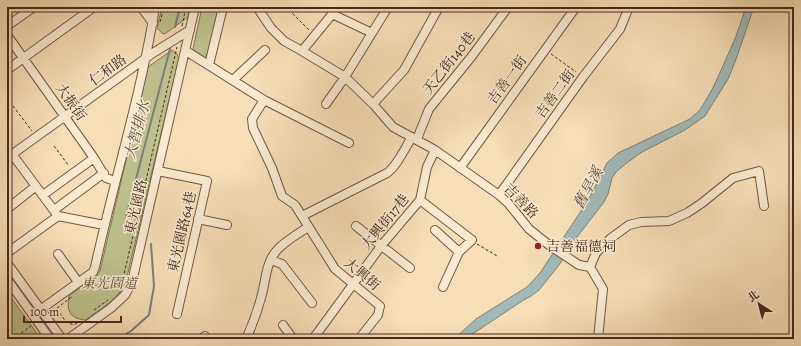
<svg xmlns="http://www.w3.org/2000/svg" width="801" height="346" font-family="Alegreya,'Noto Serif TC',serif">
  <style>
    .green { fill: #bdc18d; stroke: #827454 }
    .water { fill: #a1b9b9; stroke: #7d7f7a }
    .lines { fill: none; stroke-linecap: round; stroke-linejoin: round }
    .stream { stroke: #7d7f7a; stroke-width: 2 }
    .minor-casing { stroke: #725642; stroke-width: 10 }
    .path { stroke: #46281c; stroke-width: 1; stroke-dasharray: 3 2; stroke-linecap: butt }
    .minor { stroke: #f9ead0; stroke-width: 8 }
    .poi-dot { fill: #8f2418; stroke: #f9ead0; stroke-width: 1.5 }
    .labels { text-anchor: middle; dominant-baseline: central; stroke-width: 3; stroke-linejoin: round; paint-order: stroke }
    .street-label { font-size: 14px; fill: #46281c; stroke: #f9ead0 }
    .poi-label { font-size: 14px; fill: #46281c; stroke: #f9ead0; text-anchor: start }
    .park-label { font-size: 14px; font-style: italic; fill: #644e38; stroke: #f9ead0 }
    .water-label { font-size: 15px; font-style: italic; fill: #5d4c43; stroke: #f9ead0 }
  </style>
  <rect width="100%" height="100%" fill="#f6deb6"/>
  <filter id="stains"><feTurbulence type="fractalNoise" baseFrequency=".005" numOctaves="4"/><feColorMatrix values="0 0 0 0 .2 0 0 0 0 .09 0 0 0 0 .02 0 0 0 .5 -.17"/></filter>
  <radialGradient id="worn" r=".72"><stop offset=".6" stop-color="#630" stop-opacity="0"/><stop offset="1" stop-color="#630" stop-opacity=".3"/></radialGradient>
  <path class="green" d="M162 7H190L188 17 166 33 163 34 157 28Z
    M202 7H220L209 52 206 58 195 51 193 49Z
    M172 50 177 54 179 58 126 281C119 300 100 309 85 320 68 318 67 310 69 296L95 277 100 271 148 67Z
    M7 292 41 339H7Z"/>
  <path class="water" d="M746 7H754L735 62 728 79 705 116 685 130 642 152 628 162 617 171 612 178 608 194 604 202 577 237 559 265 539 290 531 296 522 301 465 339H454L476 319 527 287 540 273 589 199 607 163 618 153 690 119 700 110 713 88 735 39Z"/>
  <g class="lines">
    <path class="stream" d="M175 27 180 7
      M126 217 170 49
      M118 339 131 331 149 315 154 286 151 244"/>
    <g class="minor-casing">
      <path id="minor" d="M141 7 153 23
        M257 7 271 28 284 41 302 51 345 77 373 104 393 127 435 150 499 195 508 203 529 229 549 245 579 265 590 267
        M332 14 372 33
        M7 26 34 7
        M7 35 94 158 106 178 115 181
        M186 51 264 100 349 143
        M302 51 338 7
        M209 65 223 7
        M7 70 94 7
        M233 80 265 50
        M264 100 252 119 253 128 272 168 282 196 295 205 335 269 380 306 378 315 359 339
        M326 104 345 77 388 7
        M373 104 404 70 439 7
        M417 139 429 109 472 56 508 7
        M12 154 58 216
        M7 158 153 53 190 30
        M460 168 576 7
        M158 171 207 181 177 314
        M43 195 94 158
        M499 195 583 77 620 29 629 7
        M420 200 472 240 459 252 443 287
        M7 209 36 186
        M54 210 104 173
        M58 216 104 225
        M302 216 387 173C397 166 405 148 412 137
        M198 219 227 225
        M356 226 410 268
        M435 230 459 252
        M7 253 58 216
        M58 254 78 282
        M271 260 282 264 312 303
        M7 263 62 339
        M590 267 596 253 611 238 629 225 641 222 669 221 687 213 702 203 733 178 759 171 764 206
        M590 267 603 289 598 339
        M7 279 50 339
        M33 315 93 272 95 267C114 180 141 95 155 7
        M283 325 293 339
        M68 339 111 308 125 295 132 282 195 7
        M201 339 205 336
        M246 339C252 326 257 313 261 298 266 282 265 262 278 249 287 240 298 234 308 227
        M313 339 381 246 420 200 427 167 435 150"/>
    </g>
    <path class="path" d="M203 7 205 8 206 7
      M299 7 292 13 310 31
      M160 22 164 7
      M182 26 186 7
      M551 54 576 72
      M13 106 32 131
      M54 146 69 166
      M477 244 497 256
      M122 283 177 47
      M57 308 73 296
      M57 309 66 322 74 325 77 323
      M94 310 108 300
      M7 337 17 336 31 326"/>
    <use href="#minor" class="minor"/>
  </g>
  <circle class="poi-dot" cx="538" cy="246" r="4"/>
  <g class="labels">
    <g class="street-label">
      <text transform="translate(449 63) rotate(-52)">天乙街140巷</text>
      <text transform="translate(108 70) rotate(-36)">仁和路</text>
      <text transform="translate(507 80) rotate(-54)">吉善一街</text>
      <text transform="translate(555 94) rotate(-54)">吉善二街</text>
      <text transform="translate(71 102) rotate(55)">大振街</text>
      <text transform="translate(521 201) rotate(46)">吉善路</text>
      <text transform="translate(136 207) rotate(-77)">東光園路</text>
      <text transform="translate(385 222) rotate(-51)">大興街17巷</text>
      <text transform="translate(182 232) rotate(-77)">東光園路64巷</text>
      <text transform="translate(362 274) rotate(40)">大興街</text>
    </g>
    <g class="poi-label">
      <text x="546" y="246">吉善福德祠</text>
    </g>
    <g class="park-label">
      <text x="109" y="283">東光園道</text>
    </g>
    <g class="water-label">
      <text transform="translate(137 130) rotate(-75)">大智排水</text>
      <text transform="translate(588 188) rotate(-61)">舊旱溪</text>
    </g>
  </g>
  <rect width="801" height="346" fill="none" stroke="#f6deb6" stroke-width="24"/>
  <rect x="8" y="8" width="785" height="330" fill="none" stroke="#46281c" stroke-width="2"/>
  <rect x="12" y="12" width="777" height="322" fill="none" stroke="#46281c"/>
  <g transform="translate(759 304) rotate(324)" stroke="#f9ead0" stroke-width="3" paint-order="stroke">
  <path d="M0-3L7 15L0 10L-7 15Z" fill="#46281c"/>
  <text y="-6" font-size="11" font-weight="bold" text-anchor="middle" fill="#46281c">北</text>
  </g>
  <path d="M24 316v6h97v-6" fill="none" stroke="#46281c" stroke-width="2"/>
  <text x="30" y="316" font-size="12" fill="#46281c" stroke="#f9ead0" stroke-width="3" paint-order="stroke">100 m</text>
  <rect width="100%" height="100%" filter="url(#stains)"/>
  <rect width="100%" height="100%" fill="url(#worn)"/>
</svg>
